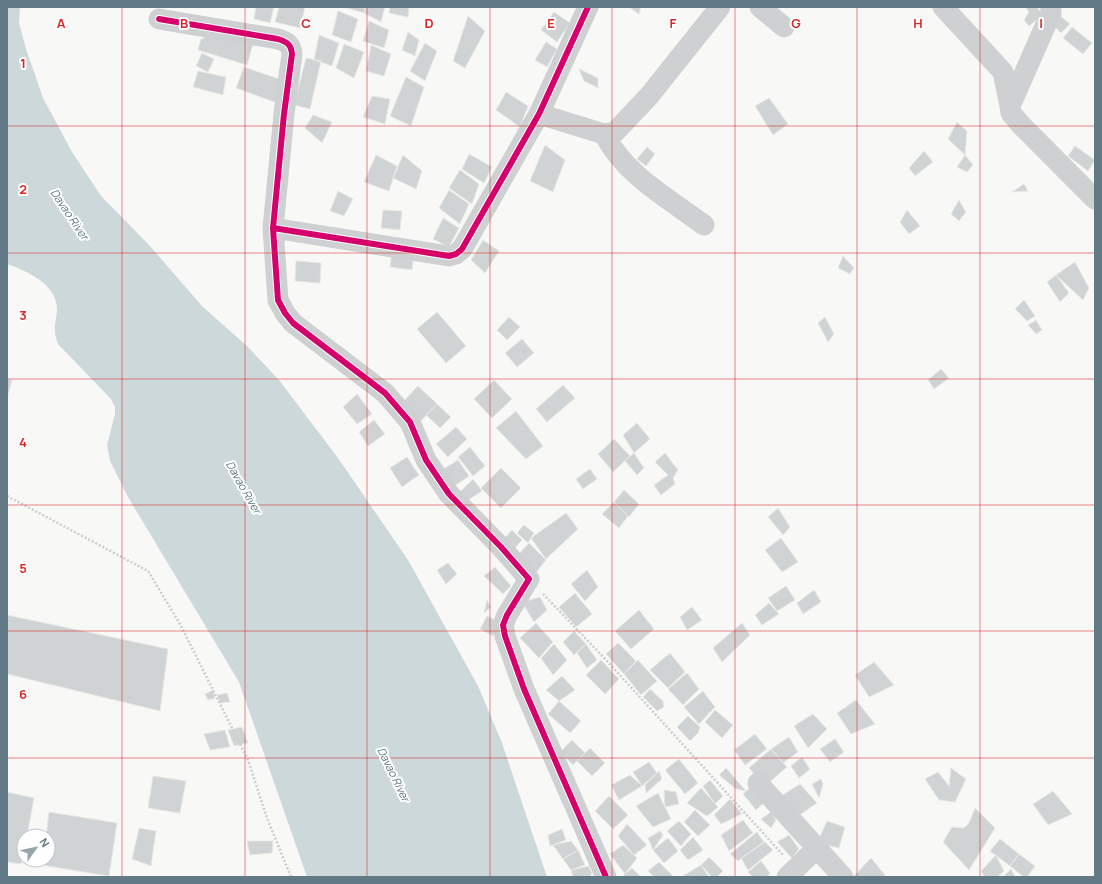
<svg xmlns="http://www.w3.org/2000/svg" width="1102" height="884" font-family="Manrope,sans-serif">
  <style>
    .water { fill: #cdd8da }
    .building { fill: #d0d3d3; stroke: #e8e8e6 }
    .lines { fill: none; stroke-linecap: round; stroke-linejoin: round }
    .path { stroke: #cccece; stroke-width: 2.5; stroke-dasharray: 2 2; stroke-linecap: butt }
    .street { stroke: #ced0d1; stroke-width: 21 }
    .cycleway-casing { stroke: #fff; stroke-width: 8 }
    .cycleway { stroke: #d6006c; stroke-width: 6 }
    .grid { fill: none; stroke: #d62828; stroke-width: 1; stroke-opacity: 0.55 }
    .labels { text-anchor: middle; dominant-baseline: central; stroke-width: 4; stroke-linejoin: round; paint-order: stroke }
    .water-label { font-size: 11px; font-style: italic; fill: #5c7a7e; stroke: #fff }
    .grid-label { font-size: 13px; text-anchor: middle; font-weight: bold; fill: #d62828; stroke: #fff; stroke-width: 4; stroke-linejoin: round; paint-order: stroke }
  </style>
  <rect width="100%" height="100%" fill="#f8f8f7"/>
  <path class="water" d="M7 7H20L19 23 26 49 43 98 72 152 101 196 149 245 202 306 247 346 279 380 338 458 408 560 478 686 502 743 547 877H307L239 682 128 497 110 461 107 445 115 414V407L111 399 58 344C52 329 56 324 57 310 58 284 26 271 7 264Z"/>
  <path class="building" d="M256 7H274L270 23 254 19Z
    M279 7H305L300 28 275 22Z
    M344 7H365L364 13Z
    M366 7H385L381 22 364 13Z
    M390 7H409L408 17 389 13Z
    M631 7H641L639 14 630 8Z
    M1025 7H1037L1043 15 1029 26 1024 20 1029 12Z
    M338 11 358 19 351 42 332 35Z
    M554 12 570 23 557 42 541 30Z
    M1057 13 1070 24 1061 33 1049 21Z
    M468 16 485 31 465 68 453 61Z
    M369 21 389 30 384 48 363 41Z
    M1072 27 1092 43 1083 54 1063 38Z
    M221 29 255 37 247 65 198 50 201 39Z
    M408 32 419 40 415 56 402 50Z
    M319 35 339 43 332 66 314 60Z
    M546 42 557 49 547 67 535 60Z
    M425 43 437 51 425 81 410 71Z
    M344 44 364 52 354 78 336 68Z
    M371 45 391 54 384 76 366 71Z
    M202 53 214 59 208 72 196 66Z
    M306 58 321 61 310 109 294 105Z
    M244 67 285 81 277 103 236 88Z
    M579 69 598 78V88L584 81Z
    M198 71 226 77 223 95 193 87Z
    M406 77 424 87 411 126 390 116Z
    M506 92 528 106 520 127 496 110Z
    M372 96 390 99 385 124 363 117Z
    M769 98 788 124 773 135 755 106Z
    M313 115 332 122 322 143 305 128Z
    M957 122 967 131 965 155 948 139Z
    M545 145 565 160 553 192 530 181Z
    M1075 146 1095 160 1088 171 1068 156Z
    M647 147 655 154 646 166 637 159Z
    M924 151 933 162 915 176 909 168Z
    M469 154 492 167 484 183 462 169Z
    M376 155 397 166 389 191 364 182Z
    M403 155 422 171 416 189 393 178Z
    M965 155 973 165 967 172 957 167Z
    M460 170 479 184 472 204 449 188Z
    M1024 184 1028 191 1012 192Z
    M449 190 469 204 460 224 439 208Z
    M338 191 353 199 344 216 330 211Z
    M959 200 966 212 959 221 951 214Z
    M383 210 402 211 400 230 381 228Z
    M907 210 920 226 909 234 900 222Z
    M443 218 459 228 449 247 433 239Z
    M483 240 499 251 485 273 471 260Z
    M392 249 414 253 412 270 390 267Z
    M843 256 854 268 850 274 838 268Z
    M296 261 321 263 320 283 295 281Z
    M1075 262 1089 288 1083 300 1056 275Z
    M1056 275 1069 293 1060 302 1047 282Z
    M1024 300 1035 316 1027 321 1015 309Z
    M437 312 466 346 446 363 417 329Z
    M509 317 520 327 507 340 497 330Z
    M825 317 834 334 828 342 818 323Z
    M1036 320 1042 330 1036 334 1028 325Z
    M522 339 534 353 517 367 505 353Z
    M941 369 949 378 934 389 928 380Z
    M7 379 12 380 7 399Z
    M494 380 512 399 492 418 474 399Z
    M563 385 575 398 547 422 536 409Z
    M418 386 437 404 419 423 400 405Z
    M357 394 372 414 357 424 343 407Z
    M437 404 451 417 440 428 426 415Z
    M516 411 543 446 526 459 496 428Z
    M374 420 385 434 368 446 359 432Z
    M637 423 650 439 634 453 623 435Z
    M456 427 467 439 448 457 436 444Z
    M614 439 630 456 613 472 598 454Z
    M470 447 485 466 473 476 458 457Z
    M634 453 644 468 637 475 625 461Z
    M665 453 678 470 673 478 675 484 661 495 654 485 668 475 655 462Z
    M407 457 419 475 402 487 390 468Z
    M458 460 469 476 453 487 440 471Z
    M501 468 521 488 501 508 481 488Z
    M590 469 597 479 583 489 576 479Z
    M473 479 482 491 465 502 458 494Z
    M624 490 639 504 629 517 614 502Z
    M614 502 628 516 619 528 602 514Z
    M778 508 790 527 783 535 768 517Z
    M566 513 578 529 546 559 531 538Z
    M524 525 534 533 528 543 517 533Z
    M512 530 522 540 514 549 504 539Z
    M781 538 798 562 782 572 765 550Z
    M529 543 546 560 535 574 517 556Z
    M448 563 457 574 446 584 437 570Z
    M495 567 511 586 503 594 484 576Z
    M587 570 598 587 585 601 571 584Z
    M786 586 795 600 777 611 768 598Z
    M814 590 821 602 803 614 797 603Z
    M575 593 592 614 576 627 559 607Z
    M540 597 547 610 534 622 522 602Z
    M487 600 491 607 484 613Z
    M769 603 779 614 762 625 755 615Z
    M692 607 702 620 687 630 680 617Z
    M639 610 654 629 631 649 615 631Z
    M7 615 168 649 160 711 7 674Z
    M487 616 500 622 493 636 480 629Z
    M536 623 553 642 539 658 520 638Z
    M742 623 750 635 722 662 713 648Z
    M574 631 586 644 574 655 563 642Z
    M618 643 636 661 624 674 606 654Z
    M554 644 567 660 553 675 541 658Z
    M586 644 597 660 587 668 577 653Z
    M670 653 685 672 668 688 650 670Z
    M601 660 619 679 605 694 586 675Z
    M638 660 657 681 641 695 624 674Z
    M874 662 894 685 869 697 855 675Z
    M687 673 699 689 683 705 668 689Z
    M562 676 575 690 559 701 546 690Z
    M650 689 663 701 664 707 657 711 643 697Z
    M213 690 215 698 208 700 205 694Z
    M703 691 715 707 699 724 684 707Z
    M227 693 230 702 220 703 217 695Z
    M856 700 875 724 851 734 837 713Z
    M559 701 581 721 570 733 548 714Z
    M715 710 733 725 722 738 705 722Z
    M813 714 827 729 808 748 794 726Z
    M688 716 700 727 698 733 690 741 677 727Z
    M242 727 248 743 234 746 228 730Z
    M225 730 230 747 210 750 204 734Z
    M755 734 767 749 745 765 734 750Z
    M789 737 798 752 783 763 771 749Z
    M835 739 844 752 830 762 820 749Z
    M572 740 585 753 573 765 560 752Z
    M590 748 605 763 592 776 577 761Z
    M771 749 787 767 765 786 749 768Z
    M802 757 810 769 799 778 791 766Z
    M679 759 698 783 685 794 665 770Z
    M649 762 657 773 642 786 633 772Z
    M726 768 746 791 736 789 719 775Z
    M951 768 966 779 955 802 939 800 925 779 938 772 949 786Z
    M659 771 662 779 646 793 645 785Z
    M630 775 642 786 619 800 611 785Z
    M153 776 186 781 180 813 148 808Z
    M821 779 823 784 819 798 812 784Z
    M710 780 723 796 715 804 703 786Z
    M755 783 768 799 756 810 743 794Z
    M800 784 817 803 795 818 781 796Z
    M701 788 718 807 707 816 687 803Z
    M664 790 676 792 679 804 665 807Z
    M1053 791 1072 814 1048 825 1033 804Z
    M7 792 34 798 27 836H24L21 864 7 862Z
    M658 793 671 819 653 827 636 806Z
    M609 796 628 815 613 829 595 811Z
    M730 799 742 814 721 824 714 815Z
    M975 808 995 828 969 870 943 842 952 827 964 828 969 823Z
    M695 810 710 825 698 836 684 822Z
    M49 812 117 823 109 876 41 865 42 860H48V836H46Z
    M771 812 776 820 771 828 761 819Z
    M743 820 753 833 729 851 721 835Z
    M679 821 691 834 681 846 667 831Z
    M827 821 845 827 839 848 817 843Z
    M627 824 647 845 634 855 618 836Z
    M139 828 156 831 151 866 132 859Z
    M562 829 566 840 550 846 548 835Z
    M660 831 663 835 653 850 648 838Z
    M757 832 764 842 738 861 730 854Z
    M789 835 799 849 792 858 777 842Z
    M693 837 703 850 688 860 680 850Z
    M668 838 678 851 664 863 653 850Z
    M1000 839 1019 854 1010 866 990 851Z
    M247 841H273L272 853 250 855Z
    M571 841 578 850 563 859 553 845Z
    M765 842 773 850 748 870 741 858Z
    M623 845 637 858 625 874 610 854Z
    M578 850 585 865 571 870 563 859Z
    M1019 854 1035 866 1027 877H1024L1010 866Z
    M996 855 1004 871 997 877H985L981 871Z
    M709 857 723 871 717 877H712L701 865Z
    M871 858 885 875 883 877H853Z
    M761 861 770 873 767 877H753L748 872Z
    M659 862 674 877H654L648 871Z
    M701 865 709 877H681Z
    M589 866 592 874 589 877H573L571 870Z
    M632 868 641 877H622L625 874Z
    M1011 869 1015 877H1003Z"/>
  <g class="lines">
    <path class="path" d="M7 496 148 571 180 624 248 760 267 818 291 877
      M543 594 608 662 783 855"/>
    <path class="street" d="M760 7 784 27
      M943 7 1003 72 1010 106
      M1051 7V13L1010 106 1011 113 1021 125 1095 199
      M159 19 278 39C287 42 291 44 292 54L284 114 273 228 278 300 285 313 293 323 385 393 410 422 426 460 449 494 501 547 529 579 507 615 503 625 505 636 524 689 606 877
      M539 114 604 134 615 132 649 96 720 7
      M604 134C625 175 668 198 704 225
      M273 228 449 256 456 254 462 249 539 114 588 7
      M758 783 843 877
      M787 877 817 848"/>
    <g class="cycleway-casing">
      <path id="cycleway" d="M159 19 278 39C287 42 291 44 292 54L284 114 273 228 278 300 285 313 293 323 385 393 410 422 426 460 449 494 501 547 529 579 507 615 503 625 505 636 524 689 606 877
        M273 228 449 256 456 254 462 249 539 114 588 7"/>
    </g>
    <use href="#cycleway" class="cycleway"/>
  </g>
  <path class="grid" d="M122 7V877M245 7V877M367 7V877M490 7V877M612 7V877M735 7V877M857 7V877M980 7V877M7 126H1095M7 253H1095M7 379H1095M7 505H1095M7 631H1095M7 758H1095"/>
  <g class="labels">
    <g class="water-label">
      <text transform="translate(70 214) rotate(56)">Davao River</text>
      <text transform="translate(244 487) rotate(60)">Davao River</text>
      <text transform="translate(394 774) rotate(64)">Davao River</text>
    </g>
  </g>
  <g class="grid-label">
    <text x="61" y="28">A</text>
    <text x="184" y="28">B</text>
    <text x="306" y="28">C</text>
    <text x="429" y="28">D</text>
    <text x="551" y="28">E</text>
    <text x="673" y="28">F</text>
    <text x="796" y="28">G</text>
    <text x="918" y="28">H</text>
    <text x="1041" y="28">I</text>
    <text x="23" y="68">1</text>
    <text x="23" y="194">2</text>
    <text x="23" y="320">3</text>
    <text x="23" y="447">4</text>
    <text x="23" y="573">5</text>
    <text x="23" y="699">6</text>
  </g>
  <rect width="1102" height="884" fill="none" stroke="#617a85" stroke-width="16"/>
  <g transform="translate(36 848) rotate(57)"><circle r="19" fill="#ffffff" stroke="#c0cace"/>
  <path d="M0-3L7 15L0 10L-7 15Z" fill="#96a6ad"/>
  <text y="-6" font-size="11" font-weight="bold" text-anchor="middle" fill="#617a85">N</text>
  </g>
</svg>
